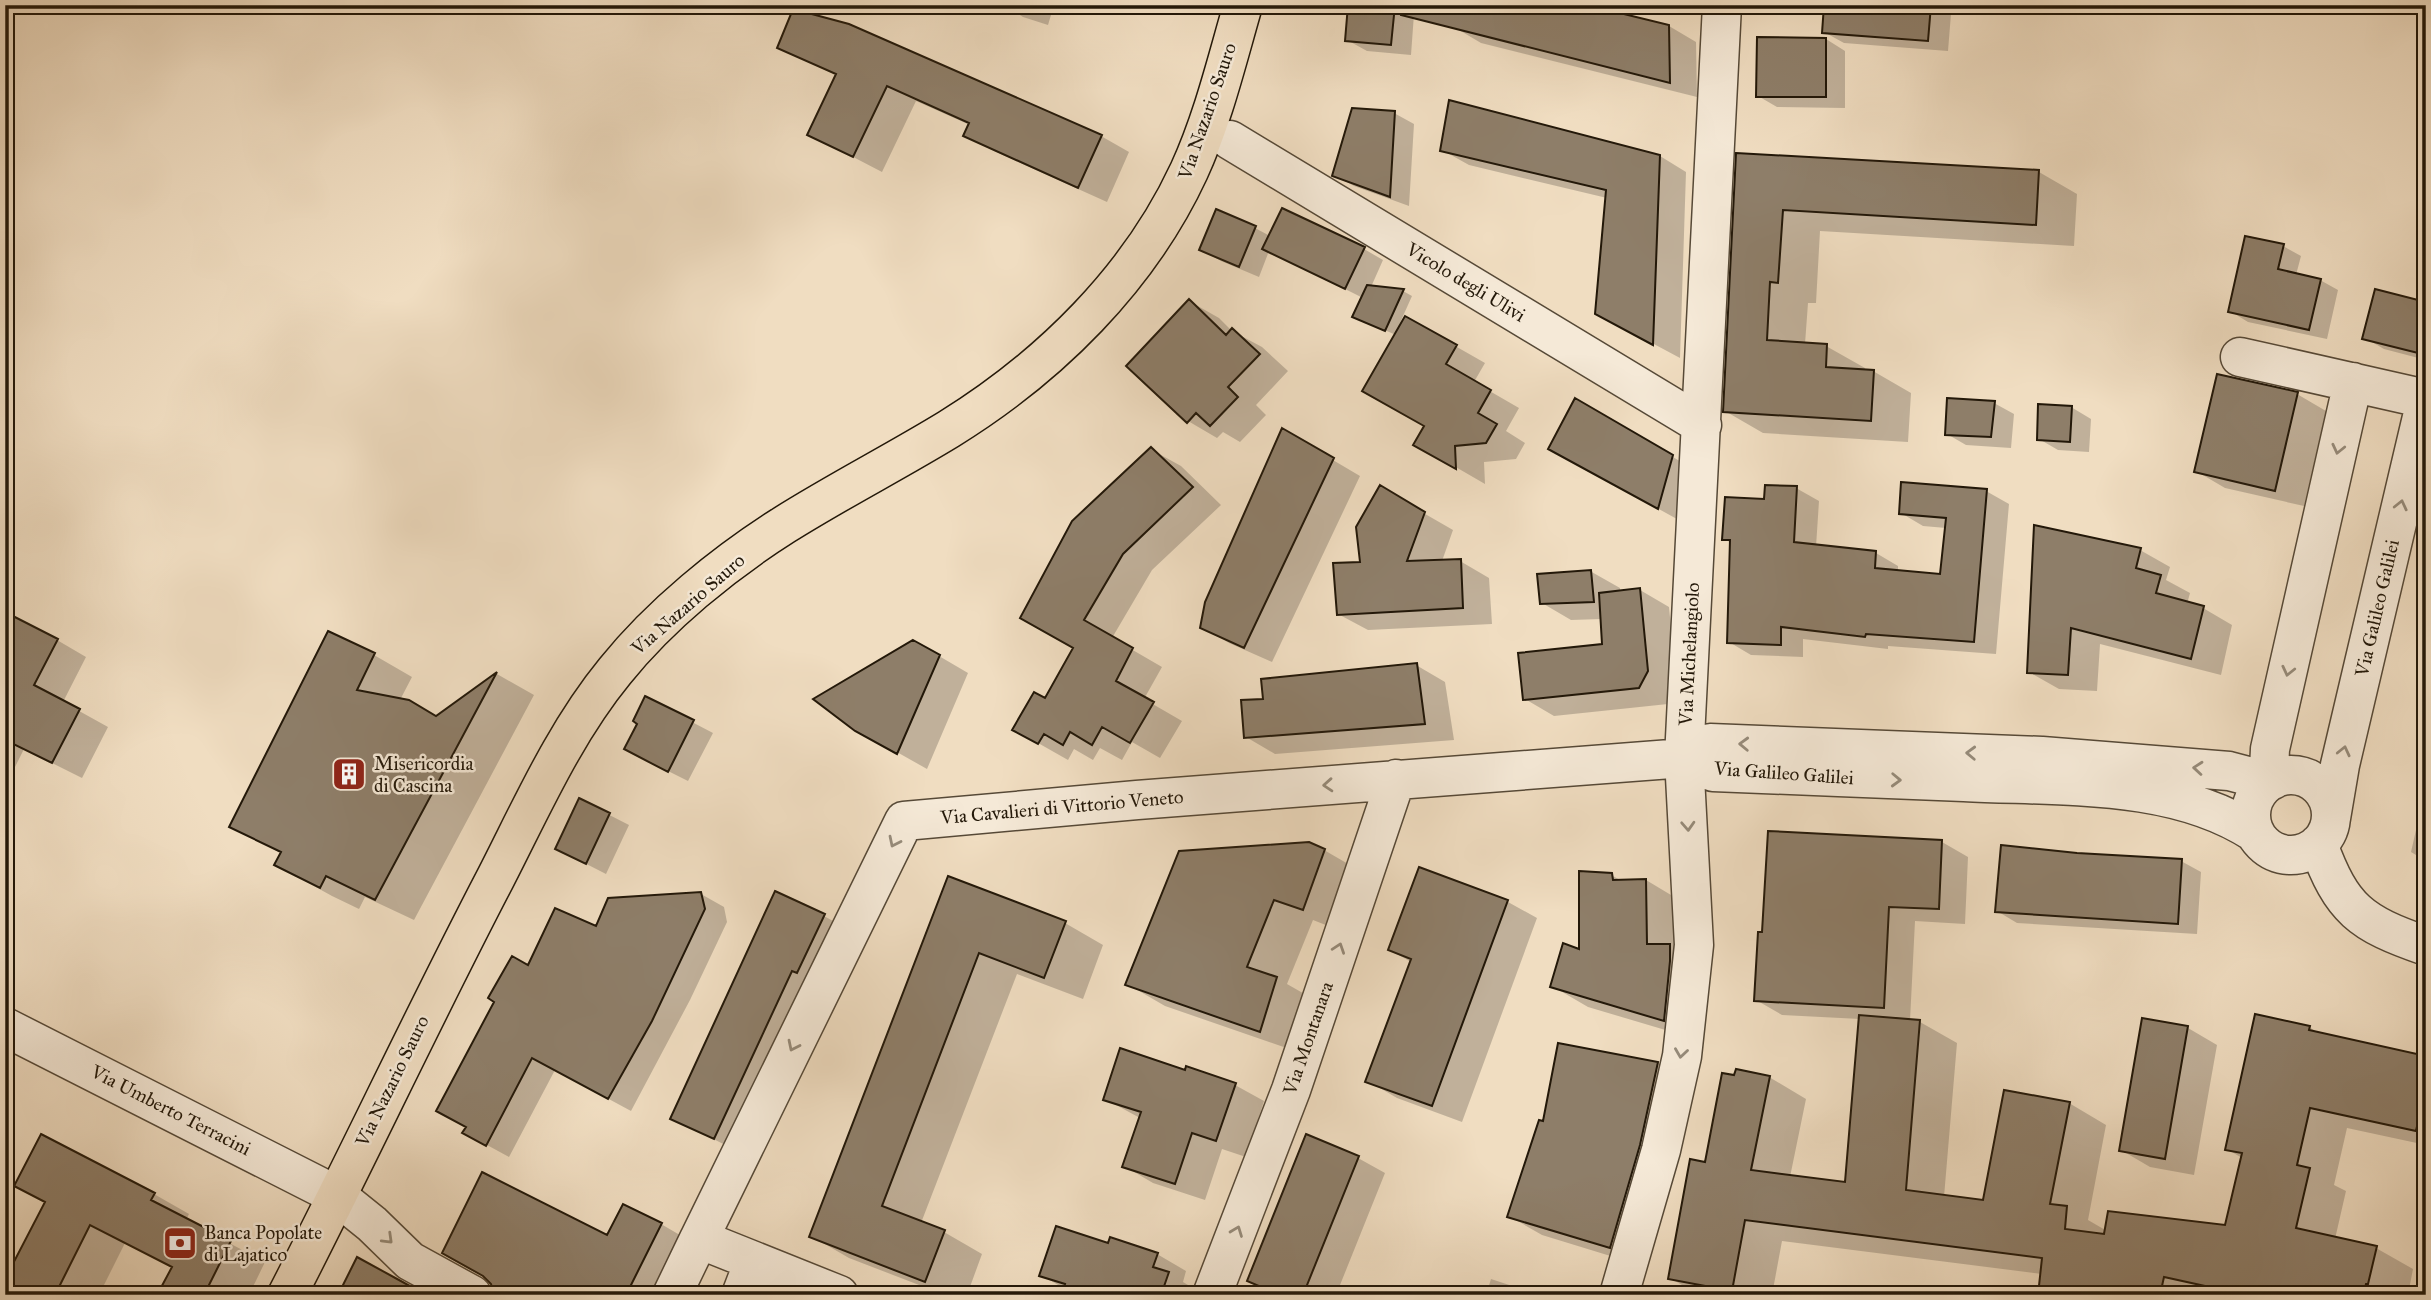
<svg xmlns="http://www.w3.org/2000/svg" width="2431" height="1300" font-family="'IM FELL Great Primer',serif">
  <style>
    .shadow { fill: #0003 }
    .building { fill: #8e7e69; stroke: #231809; stroke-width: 2 }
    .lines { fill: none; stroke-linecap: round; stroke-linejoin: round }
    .minor-casing { stroke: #564937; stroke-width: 41 }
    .major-casing { stroke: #231809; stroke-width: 41 }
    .minor { stroke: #f5e9d7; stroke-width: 38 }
    .major { stroke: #f0ddc1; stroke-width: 38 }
    .oneway { stroke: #968b7a }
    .labels { text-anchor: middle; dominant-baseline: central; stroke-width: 5; stroke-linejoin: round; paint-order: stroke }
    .street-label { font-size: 19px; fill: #231809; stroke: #f5e9d7 }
    .poi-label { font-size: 19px; fill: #231809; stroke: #f5e9d7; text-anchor: start }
  </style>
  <rect width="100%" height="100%" fill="#f0ddc1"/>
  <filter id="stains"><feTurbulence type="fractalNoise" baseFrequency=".00286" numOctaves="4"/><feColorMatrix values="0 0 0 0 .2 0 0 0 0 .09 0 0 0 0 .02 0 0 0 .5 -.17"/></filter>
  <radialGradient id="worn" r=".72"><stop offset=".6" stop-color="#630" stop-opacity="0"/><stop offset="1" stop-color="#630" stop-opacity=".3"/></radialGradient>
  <path class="shadow" d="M1004 5H1054L1048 25 1023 17Z
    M1350 5H1399L1414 14 1411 55 1367 51 1347 40Z
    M1826 5H1936L1951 14 1948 51 1844 43 1824 32Z
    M1669 26 1696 42 1697 97 1481 43 1454 27Z
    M1826 39 1845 51V108L1777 107 1758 96Z
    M780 47 1101 136 1129 152 1107 202 994 151 965 135 970 125 916 101 882 172 809 134 837 76Z
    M1394 113 1414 124 1409 206 1354 186 1334 175Z
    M1442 150 1660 156 1686 172 1680 358 1624 328 1607 198 1469 165Z
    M1738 154 2039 172 2077 194 2074 246 1820 231 1816 303H1808L1805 344 1826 346 1865 368 1864 371H1873L1911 393 1908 442 1763 433 1725 411Z
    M1255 228 1270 236 1364 249 1383 260 1371 287 1403 291 1412 296 1399 325 1401 326 1406 318 1485 363 1474 382 1519 408 1506 431 1525 443 1516 459 1484 462 1485 484 1416 444 1426 426 1396 335 1364 321 1363 298 1269 251 1259 277 1221 261 1201 250Z
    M2283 246 2301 256 2296 275 2320 280 2338 290 2327 339 2248 322 2230 311Z
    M1189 301 1219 318 1232 331 1262 347 1288 371 1256 405 1266 415 1240 442 1223 432 1217 438 1188 421Z
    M2426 304V360L2384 349 2365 338Z
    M2297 394 2326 411 2304 506 2225 488 2196 471Z
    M1576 400 1700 473 1686 524 1577 464Z
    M1994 403 2014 414 2011 448 1966 445 1947 434Z
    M2071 407 2091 419 2089 452 2058 450 2039 439Z
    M1282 430 1360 476 1272 662 1229 643 1202 627Z
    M1152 450 1181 466 1221 505 1152 570 1112 638 1162 667 1144 699 1182 721 1160 758 1132 742 1122 760 1100 748 1093 760 1074 749 1068 760 1015 730 1045 700 1076 647 1022 617Z
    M1380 488 1453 530 1442 561H1460L1489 578 1492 624 1368 630 1338 614 1362 563Z
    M1796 488 1819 501 1816 547 1876 553 1898 566V572L1942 576 1946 528 1923 526 1901 513 1986 491 2009 504 1996 654 1888 646V649L1803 639V657L1751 655 1729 642 1732 543 1724 539 1765 501Z
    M2140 550 2170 567 2166 580 2190 593 2187 604 2203 608 2232 625 2221 675 2100 644 2097 691 2059 689 2029 672Z
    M1590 571 1620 588V592L1640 590 1669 607 1677 688 1668 704 1554 716 1525 699 1604 646 1602 619 1571 620 1542 603Z
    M5 621 57 640 86 657 63 702 108 727 82 778 24 749 14 769 5 764Z
    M2426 623V662L2418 658Z
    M374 655 412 677 400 700 436 718 497 674 534 695 414 920 365 897 359 909 332 896 276 865 282 854 232 826Z
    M939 656 968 673 927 769 856 729Z
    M1416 665 1445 682 1454 740 1275 754 1246 737 1265 700Z
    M646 698 713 733 688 781 646 760Z
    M2426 786V861L2411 852Z
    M580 800 629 825 606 874 557 849Z
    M1942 842 1968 857 1965 924 1915 921 1910 1021 1920 1022 1957 1043 1944 1197 1985 1202 2069 1103 2106 1125 2088 1220 2107 1231 2227 1227 2242 1158 2227 1149 2309 1027 2322 1035 2426 1058V1145L2347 1128 2334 1185 2346 1191 2335 1239 2376 1248 2413 1269 2408 1295H2040L2042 1274 1782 1241 1772 1295H1699L1670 1278 1706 1164 1769 1077 1806 1099 1790 1177 1846 1184 1860 1019 1782 1015 1756 1000Z
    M1324 850 1362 872 1341 931 1313 920 1287 984 1315 1000 1298 1052 1165 1006 1127 984Z
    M2077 855 2181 861 2201 872 2197 934 2017 923 1997 911Z
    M1420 869 1508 902 1537 918 1462 1122 1397 1098 1368 1081 1411 962 1390 950Z
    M1611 875 1622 881 1646 880 1681 901 1699 1040 1588 1007 1552 986 1580 952Z
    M949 878 1065 923 1103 945 1083 999 1017 974 921 1223 944 1232 982 1254 967 1295H945L849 1258 811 1236Z
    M701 894 724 907 727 922 690 1000 631 1111 555 1070 509 1157 465 1133 496 1001 529 967 597 928Z
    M776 894 824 916 851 931 741 1153 672 1118Z
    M2143 1021 2188 1028 2217 1045 2194 1175 2150 1167 2121 1150Z
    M1658 1063 1691 1082 1643 1266 1542 1235 1509 1216 1544 1123Z
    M1186 1072 1235 1085 1264 1101 1246 1157 1222 1149 1205 1200 1153 1183 1124 1166 1140 1118 1105 1099Z
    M42 1137 154 1194 189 1214 186 1220 265 1262 249 1295H159L173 1268 125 1243 99 1295H5L46 1203Z
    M1358 1158 1385 1173 1336 1295H1274L1249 1280Z
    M661 1224 685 1238 657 1295H495L608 1237Z
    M1109 1245 1157 1254 1186 1271 1183 1282 1198 1291 1196 1295H1063L1065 1289 1041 1275Z
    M1491 1279 1540 1295H1486Z"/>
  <path class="building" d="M1348 5H1395L1391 45 1345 41Z
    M1402 5H1587L1669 25 1670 83 1401 15Z
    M1824 5H1931L1928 41 1822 33Z
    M793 9 849 24 1102 135 1078 188 963 136 969 123 887 86 853 157 807 135 836 74 777 48Z
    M1757 37 1826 38V97H1756Z
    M1449 100 1660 155 1653 345 1595 314 1606 190 1440 151Z
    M1352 108 1395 111 1390 197 1332 176Z
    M1736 153 2039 170 2036 225 1783 210 1778 283 1770 282 1767 340 1827 344 1826 367 1874 370 1871 421 1723 412Z
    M1282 208 1365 247 1345 289 1262 249Z
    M1216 209 1256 226 1239 267 1199 250Z
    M2245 236 2284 244 2278 269 2321 279 2309 330 2228 312Z
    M1367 285 1404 289 1385 331 1352 317Z
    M2375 289 2426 302V355L2362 339Z
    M1189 299 1226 335 1232 328 1260 354 1228 387 1238 397 1210 426 1196 413 1187 423 1126 366Z
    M1405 316 1457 345 1446 364 1491 390 1478 413 1497 424 1486 443 1455 446 1456 469 1413 445 1424 426 1362 391Z
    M2217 374 2298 392 2275 491 2194 472Z
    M1575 398 1673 455 1658 509 1548 449Z
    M1947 398 1995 401 1991 437 1945 435Z
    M2038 404 2072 406 2070 442 2037 440Z
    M1282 428 1334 458 1244 648 1200 628 1205 602Z
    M1151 447 1193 487 1123 554 1084 620 1133 648 1116 681 1154 702 1130 743 1102 727 1092 745 1070 732 1063 745 1044 734 1038 744 1012 730 1034 692 1045 698 1073 648 1020 618 1072 521Z
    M1901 482 1987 489 1974 642 1866 634 1865 637 1781 627V645L1727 643 1730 540H1722L1725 497 1764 499 1765 485 1797 486 1794 542 1876 551 1875 568 1940 574 1946 518 1899 514Z
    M1380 485 1425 512 1407 561 1461 559 1463 608 1337 615 1333 563 1360 562 1356 527Z
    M2034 525 2141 548 2136 568 2161 575 2156 593 2204 606 2191 659 2071 628 2068 675 2027 673Z
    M1591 570 1594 602 1540 604 1537 574Z
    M1640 588 1648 671 1639 688 1523 700 1518 653 1602 644 1599 593Z
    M5 612 58 639 34 685 80 709 52 763 5 740Z
    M328 631 375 653 357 690 409 700 436 716 497 672 375 900 326 876 320 888 274 865 281 852 229 827Z
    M913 640 940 655 897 754 855 731 813 699Z
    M1417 663 1425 724 1244 738 1241 700 1263 699 1261 679Z
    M645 696 694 720 668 772 624 749 637 724 633 721Z
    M579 798 610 813 586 864 555 849Z
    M1768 831 1942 840 1939 909 1889 907 1884 1008 1754 1001 1758 932H1762Z
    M1309 842 1325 849 1303 910 1274 900 1247 967 1277 977 1260 1032 1125 985 1179 851Z
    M2001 845 2077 853 2182 859 2178 924 1995 912Z
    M1419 867 1508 900 1432 1106 1365 1082 1411 959 1388 950Z
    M1579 871 1612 873 1613 880 1646 879 1647 944H1670V961L1664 1021 1550 987 1563 943 1579 949Z
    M948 876 1066 921 1044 978 979 953 882 1206 945 1230 925 1282 809 1237Z
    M775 891 825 914 797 973 792 971 714 1139 670 1119Z
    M701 892 705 909 652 1021 608 1099 532 1058 486 1146 462 1133 466 1127 436 1111 494 1002 488 998 512 956 528 965 555 908 596 926 608 898Z
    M2255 1014 2310 1026 2309 1030 2426 1056V1084L2416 1131 2310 1108 2297 1165 2310 1168 2296 1228 2377 1246 2368 1284H2366L2363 1295H2246L2164 1277 2160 1295H2038L2042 1258 1745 1220 1732 1291 1668 1279 1690 1159 1705 1162 1722 1073 1734 1075 1736 1069 1770 1076 1751 1170 1845 1182 1859 1015 1920 1020 1906 1190 1983 1200 2004 1090 2070 1102 2050 1204 2067 1206 2065 1229 2104 1234 2108 1211 2225 1225 2242 1153 2225 1150Z
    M2142 1018 2188 1026 2165 1159 2119 1151Z
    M1558 1043 1658 1062 1640 1145 1610 1248 1507 1217 1539 1120 1543 1121Z
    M1120 1048 1185 1070 1186 1066 1236 1083 1216 1141 1192 1133 1175 1184 1122 1167 1141 1112 1103 1100Z
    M41 1134 155 1193 151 1200 231 1241 204 1295H157L172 1267 90 1225 55 1295H5V1279L45 1202 14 1186Z
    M1306 1134 1359 1156 1303 1295H1280L1247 1281Z
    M482 1172 607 1235 623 1204 662 1223 626 1295H494L491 1284 483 1276 442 1253Z
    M1056 1226 1108 1243 1110 1237 1158 1253 1153 1267 1169 1272 1161 1295H1061L1065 1284 1039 1276Z
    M357 1257 399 1280 426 1295H338Z"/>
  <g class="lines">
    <g class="minor-casing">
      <path id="minor" d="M1230 140 1702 425
        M2240 357 2426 399
        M1684 758 1713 772C1797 775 1880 779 1964 782 2059 787 2173 779 2255 833
        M2251 815a40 40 0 1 1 80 0a40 40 0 1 1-80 0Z
        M2273 780 2269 769 2270 749 2353 382
        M2331 818 2340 765 2426 400
        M2318 844C2342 910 2360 923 2426 946
        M5 1027 336 1195 372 1224 410 1261 472 1295
        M699 1239 904 821 1137 800 1684 758 1710 743 2042 756 2229 771 2248 776 2263 785
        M754 1261 839 1295
        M672 1295 699 1239 754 1261 741 1295
        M1212 1295 1291 1090 1396 779
        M1619 1295 1661 1150 1682 1056 1694 945 1684 758 1722 5"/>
    </g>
    <g class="major-casing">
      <path id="major" d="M287 1295C358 1157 423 1017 495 879 531 809 564 733 615 671 660 615 724 563 784 525 838 491 895 462 949 429 1049 367 1139 279 1189 171 1213 119 1227 60 1243 5"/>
    </g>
    <use href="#minor" class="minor"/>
    <use href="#major" class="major"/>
  </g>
  <defs><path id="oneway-chevron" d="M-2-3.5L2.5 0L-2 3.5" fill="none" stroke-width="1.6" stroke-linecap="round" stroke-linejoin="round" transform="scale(1.75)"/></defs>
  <g class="oneway">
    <use href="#oneway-chevron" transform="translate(2338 449) rotate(103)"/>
    <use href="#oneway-chevron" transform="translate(2401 505) rotate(-77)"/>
    <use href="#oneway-chevron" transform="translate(2288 671) rotate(103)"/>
    <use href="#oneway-chevron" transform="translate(1744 744) rotate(-178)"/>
    <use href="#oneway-chevron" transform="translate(2344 751) rotate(-77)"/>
    <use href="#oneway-chevron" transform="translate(1971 753) rotate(-178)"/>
    <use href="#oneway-chevron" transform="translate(2198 768) rotate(-175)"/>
    <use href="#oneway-chevron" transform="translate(1896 780) rotate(2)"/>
    <use href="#oneway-chevron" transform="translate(1328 785) rotate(176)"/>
    <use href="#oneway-chevron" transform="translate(1688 826) rotate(87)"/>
    <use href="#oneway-chevron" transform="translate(894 842) rotate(116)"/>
    <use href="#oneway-chevron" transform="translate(1339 948) rotate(-71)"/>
    <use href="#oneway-chevron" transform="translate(793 1046) rotate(116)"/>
    <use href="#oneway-chevron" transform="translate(1681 1053) rotate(98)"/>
    <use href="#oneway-chevron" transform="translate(1237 1231) rotate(-69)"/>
    <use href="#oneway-chevron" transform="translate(388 1239) rotate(44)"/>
  </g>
  <defs>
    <g id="building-square" transform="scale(1.75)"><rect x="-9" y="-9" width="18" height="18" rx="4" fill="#8f2418" stroke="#f5e9d7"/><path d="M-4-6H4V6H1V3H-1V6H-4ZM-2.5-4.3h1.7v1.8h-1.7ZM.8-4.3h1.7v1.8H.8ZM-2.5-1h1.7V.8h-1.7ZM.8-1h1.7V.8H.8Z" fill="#fff"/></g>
    <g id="bank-square" transform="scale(1.75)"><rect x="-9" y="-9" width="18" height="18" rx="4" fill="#8f2418" stroke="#f5e9d7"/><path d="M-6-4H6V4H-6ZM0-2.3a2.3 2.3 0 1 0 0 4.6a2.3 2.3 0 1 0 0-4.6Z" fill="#fff"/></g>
  </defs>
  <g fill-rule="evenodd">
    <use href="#building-square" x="349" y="774"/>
    <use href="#bank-square" x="180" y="1243"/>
  </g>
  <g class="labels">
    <g class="street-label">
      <text transform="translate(1207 111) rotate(-71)">Via Nazario Sauro</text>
      <text transform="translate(1466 282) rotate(31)">Vicolo degli Ulivi</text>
      <text transform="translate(688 604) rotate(-41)">Via Nazario Sauro</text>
      <text transform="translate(2377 608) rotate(-77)">Via Galileo Galilei</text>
      <text transform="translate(1689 654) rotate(-87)">Via Michelangiolo</text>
      <text transform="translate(1784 773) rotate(4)">Via Galileo Galilei</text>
      <text transform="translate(1062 807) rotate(-5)">Via Cavalieri di Vittorio Veneto</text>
      <text transform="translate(1308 1038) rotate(-71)">Via Montanara</text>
      <text transform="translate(392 1081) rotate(-64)">Via Nazario Sauro</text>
      <text transform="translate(171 1110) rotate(27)">Via Umberto Terracini</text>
    </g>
    <g class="poi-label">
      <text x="374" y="763">Misericordia<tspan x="374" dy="22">di Cascina</tspan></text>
      <text x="204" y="1232">Banca Popolate<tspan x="204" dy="22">di Lajatico</tspan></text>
    </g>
  </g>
  <rect width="2431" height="1300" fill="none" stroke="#f0ddc1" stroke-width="28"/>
  <rect x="7" y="7" width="2417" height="1286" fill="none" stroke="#231809" stroke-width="3.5"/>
  <rect x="14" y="14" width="2403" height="1272" fill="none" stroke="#231809" stroke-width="2"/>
  <rect width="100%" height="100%" filter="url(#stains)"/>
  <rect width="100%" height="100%" fill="url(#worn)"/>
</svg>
